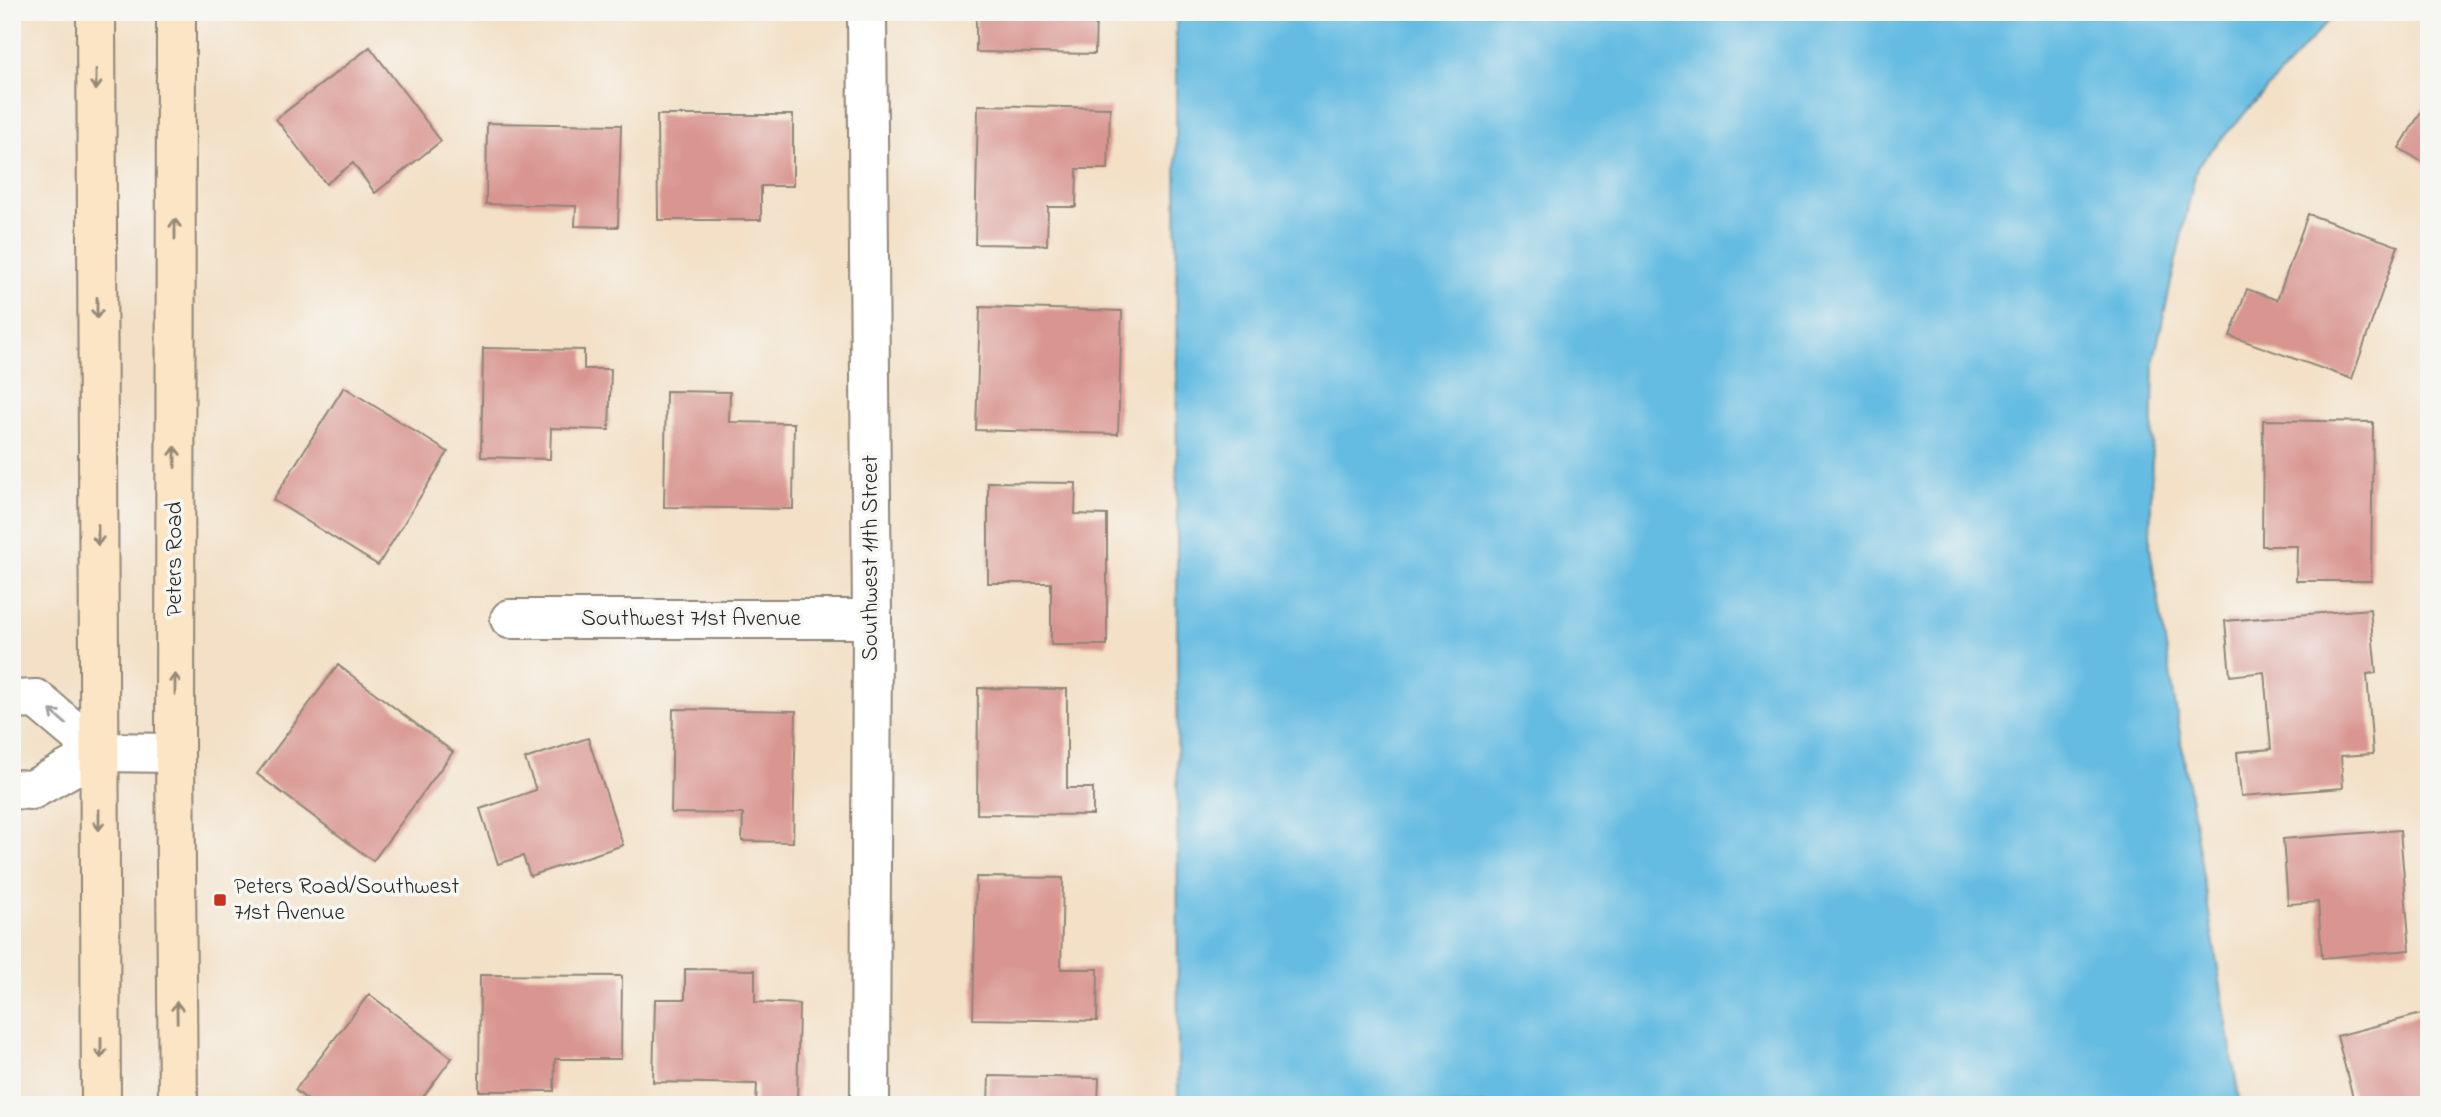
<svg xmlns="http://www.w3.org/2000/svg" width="2441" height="1117" font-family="'Indie Flower',sans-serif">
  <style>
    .water { fill: #65bce2; stroke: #487486; stroke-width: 2 }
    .building { fill: #d99590 }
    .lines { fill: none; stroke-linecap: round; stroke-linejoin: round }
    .street-casing { stroke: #8f8678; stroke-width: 42 }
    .secondary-casing { stroke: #8f8678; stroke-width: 42 }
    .street { stroke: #fff; stroke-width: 38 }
    .secondary { stroke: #fce5c4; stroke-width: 38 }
    .oneway { stroke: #948878 }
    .oneway2 { stroke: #a0a0a0 }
    .poi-dot { fill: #c8321e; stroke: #f6f6f2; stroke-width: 2.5 }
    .labels { text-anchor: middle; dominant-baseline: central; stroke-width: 7; stroke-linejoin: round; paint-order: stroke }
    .street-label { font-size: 23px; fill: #2b2b2b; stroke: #f6f6f2 }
    .poi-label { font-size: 23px; fill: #2b2b2b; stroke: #f6f6f2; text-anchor: start }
  </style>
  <rect width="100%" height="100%" fill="#f6f6f2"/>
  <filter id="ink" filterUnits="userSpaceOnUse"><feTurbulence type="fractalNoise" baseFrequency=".0143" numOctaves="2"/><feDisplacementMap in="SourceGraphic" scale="14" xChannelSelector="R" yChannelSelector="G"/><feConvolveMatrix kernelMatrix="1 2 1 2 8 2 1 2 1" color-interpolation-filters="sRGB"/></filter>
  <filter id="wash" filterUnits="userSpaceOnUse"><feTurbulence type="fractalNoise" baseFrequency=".00686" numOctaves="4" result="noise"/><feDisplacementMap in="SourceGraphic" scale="28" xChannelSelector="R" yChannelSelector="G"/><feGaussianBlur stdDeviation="1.57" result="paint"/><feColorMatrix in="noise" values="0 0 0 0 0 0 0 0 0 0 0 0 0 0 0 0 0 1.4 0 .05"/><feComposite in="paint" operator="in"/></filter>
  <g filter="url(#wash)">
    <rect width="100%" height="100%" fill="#f3e0c6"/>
    <path class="water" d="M1176 12H2336L2197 166 2154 359 2150 548 2240 1105H1178Z"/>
    <g id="blocks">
      <path class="building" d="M976 12H1096L1095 54 976 52Z
        M370 47 441 141 375 193 353 163 326 184 276 119Z
        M2429 99V166L2399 148Z
        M978 105 1110 108 1108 169H1077L1076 207H1048L1047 245 975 244Z
        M657 115H793V186H761V220H658Z
        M487 123 621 125 618 227 575 226 576 206 486 204Z
        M2308 214 2398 246 2352 379 2230 336 2247 289 2277 300Z
        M980 307 1122 311 1118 434 976 430Z
        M483 348 584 350V369H611L609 430 551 428 550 459 481 457Z
        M344 387 448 452 378 565 273 500Z
        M666 391 730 392 729 422 794 423 793 509 664 507Z
        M2263 420 2373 422 2371 581H2296L2297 546H2262Z
        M988 482 1076 483 1075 514 1107 515V645H1051V583H988Z
        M2370 609 2376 673 2367 674 2373 754 2341 756 2343 788 2241 796 2237 752 2271 749 2264 672 2230 676 2225 621Z
        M338 665 453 752 373 861 257 774Z
        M978 688 1067 689V788H1093V815L977 814Z
        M673 709 796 711 793 842 742 841 743 814 671 813Z
        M588 738 623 845 530 876 523 856 498 864 480 809 536 790 525 759Z
        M2400 830 2410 950 2322 958 2318 902 2288 904 2283 839Z
        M976 877 1063 878 1061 969H1098L1097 1021 973 1019Z
        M685 969 755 970V1002L799 1004 797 1105H756L757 1084 653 1082 655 999H685Z
        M480 975 622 976 621 1059H555L554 1091H479Z
        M369 994 452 1058 417 1105H314L295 1090Z
        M2429 1012V1105H2355L2337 1036Z
        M989 1076 1099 1078 1098 1105H988Z"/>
    </g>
  </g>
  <g filter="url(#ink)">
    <use href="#blocks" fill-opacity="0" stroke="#8f8678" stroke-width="2"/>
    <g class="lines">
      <g class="street-casing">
        <path id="street" d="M867 12 872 619 870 1105
          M510 619H872
          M12 700 36 699 99 752
          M12 789 32 790 99 752 175 753"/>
      </g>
      <g class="secondary-casing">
        <path id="secondary" d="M96 12 101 1105
          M176 12 175 753 178 1105"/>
      </g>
      <use href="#street" class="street"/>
      <use href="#secondary" class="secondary"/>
    </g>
    <defs><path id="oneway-shaft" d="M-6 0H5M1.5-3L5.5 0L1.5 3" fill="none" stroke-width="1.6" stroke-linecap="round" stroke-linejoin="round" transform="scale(1.75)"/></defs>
    <g class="oneway">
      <use href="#oneway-shaft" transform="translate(96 80) rotate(90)"/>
      <use href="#oneway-shaft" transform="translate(175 229) rotate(-90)"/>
      <use href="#oneway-shaft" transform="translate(97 308) rotate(90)"/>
      <use href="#oneway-shaft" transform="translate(175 457) rotate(-90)"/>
      <use href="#oneway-shaft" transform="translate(98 535) rotate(90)"/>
      <use href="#oneway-shaft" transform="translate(175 684) rotate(-90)"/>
      <use href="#oneway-shaft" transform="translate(99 820) rotate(90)"/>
      <use href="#oneway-shaft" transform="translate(177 1012) rotate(-91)"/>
      <use href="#oneway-shaft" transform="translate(101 1048) rotate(90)"/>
    </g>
    <use class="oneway2" href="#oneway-shaft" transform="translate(58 717) rotate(-139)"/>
  </g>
  <rect class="poi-dot" x="213" y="893" width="14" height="14" rx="3.5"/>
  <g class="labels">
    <g class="street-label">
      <text transform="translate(871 558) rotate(-90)">Southwest 11th Street</text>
      <text transform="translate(175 559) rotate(-90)">Peters Road</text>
      <text x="691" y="619">Southwest 71st Avenue</text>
    </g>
    <g class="poi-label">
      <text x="234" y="887">Peters Road/Southwest<tspan x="234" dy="26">71st Avenue</tspan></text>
    </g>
  </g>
  <rect width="2441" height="1117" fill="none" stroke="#f6f6f2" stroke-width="42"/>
</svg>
